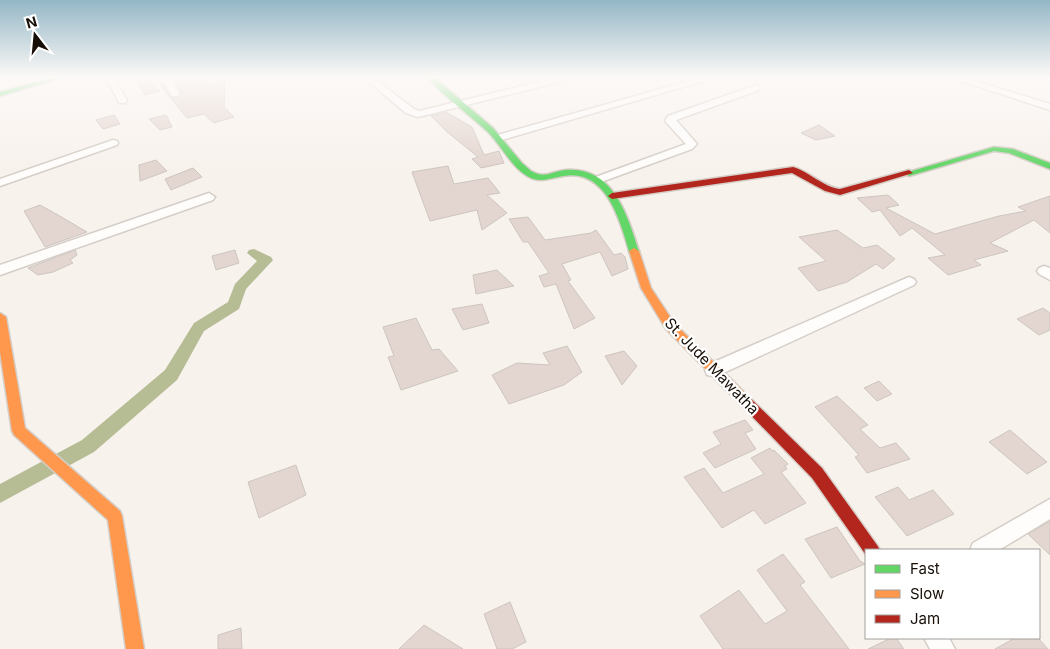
<svg xmlns="http://www.w3.org/2000/svg" width="1050" height="649" font-family="Inter,sans-serif">
  <style>
    .lines { fill: none; stroke-linecap: round; stroke-linejoin: round }
    .canal { fill: #b6bc94; fill-rule: evenodd }
    .building { fill: #e3d5cf; stroke: #cdc5c0 }
    .street-casing { stroke: #d5cec7; stroke-width: 3 }
    .fast-casing { stroke: #d5cec7; stroke-width: 3 }
    .slow-casing { stroke: #d5cec7; stroke-width: 3 }
    .jam-casing { stroke: #d5cec7; stroke-width: 3 }
    .street { fill: #fefdfc; fill-rule: evenodd }
    .fast { fill: #63d668; fill-rule: evenodd }
    .slow { fill: #ff974d; fill-rule: evenodd }
    .jam { fill: #b3261e; fill-rule: evenodd }
    .labels { text-anchor: middle; dominant-baseline: central; stroke-width: 4.5; stroke-linejoin: round; paint-order: stroke }
    .street-label { font-size: 15px; fill: #160e07; stroke: #fff }
  </style>
  <rect width="100%" height="100%" fill="#f8f2ed"/>
  <g class="lines">
    <path class="canal" d="M254 249 271 257 273 260 246 289 239 309 204 331 177 380 94 452 0 503V484L82 440 165 370 194 323 228 302 235 284 257 261 247 253 249 250Z"/>
  </g>
  <path class="building" d="M136 77H143L160 91 144 95Z
    M181 77H211L206 85 225 80 224 107 234 117 214 123 204 114 187 118 159 84 162 83 170 97 178 98 182 93 173 79Z
    M446 112 472 127 484 155 499 151 504 163 481 168 472 159 478 157 446 131 431 116Z
    M114 115 120 124 103 129 96 120Z
    M166 115 172 127 160 130 149 119Z
    M819 125 835 136 816 140 801 133Z
    M156 160 167 171 140 181 139 165Z
    M448 166 454 184 488 178 500 193 487 195 507 213 482 230 477 210 430 221 412 172Z
    M193 168 202 177 171 190 165 179Z
    M888 195 899 205 886 208 935 234 999 216 1026 211 1018 207 1050 196V233L1034 220 990 243 1008 251 974 260 981 265 948 275 928 258 945 255 912 228 900 236 880 210 872 212 857 198Z
    M40 205 58 215 87 232 45 247 24 211Z
    M528 217 545 240 591 233 596 230 614 255 621 253 625 257 628 269 612 276 600 252 562 264 571 280 568 281 595 318 574 329 556 284 544 287 539 276 549 273 528 242H523L509 219Z
    M837 230 863 248 877 245 895 259 883 269 876 264 847 282 818 291 798 268 826 261 799 237Z
    M75 250 77 255 70 260 73 263 53 272 38 275 28 268Z
    M235 250 239 263 216 270 212 256Z
    M497 270 514 286 476 294 473 275Z
    M482 304 489 323 463 330 452 309Z
    M1043 308 1050 313V330L1039 335 1017 319Z
    M416 318 432 350 439 349 458 371 401 390 388 357 394 356 383 327Z
    M567 346 582 372 564 385 509 404 492 375 517 363 550 365 543 353Z
    M624 351 637 366 622 385 605 356Z
    M879 381 892 394 877 401 864 388Z
    M837 396 868 425 860 429 880 448 896 443 910 459 867 473 855 457 859 455 815 407Z
    M745 420 753 430 745 433 756 449 715 468 703 453 721 444 713 432Z
    M1010 430 1047 462 1027 474 989 442Z
    M770 448 772 451 774 450 788 464 785 466 787 469 781 472 806 503 765 524 754 510 722 528 684 477 704 468 723 493 764 474 751 458Z
    M296 465 306 495 259 518 248 482Z
    M898 487 909 500 933 490 954 514 907 536 875 497Z
    M1050 521V555L1028 534Z
    M837 527 860 561 865 564 831 578 805 539Z
    M783 554 805 582 800 585 849 649H723L700 616 739 590 765 624 787 611 757 570Z
    M510 602 526 642 512 649H497L484 614Z
    M424 625 463 649H399Z
    M241 628 242 649H218V635Z
    M891 638H896L904 649H868Z
    M1015 638H1038L1048 649H995Z"/>
  <g class="lines">
    <g class="street-casing">
      <path id="street" d="M106 77H114L127 101 125 103H119Z
        M161 77H169L180 94 178 96H172Z
        M363 77H372L414 109 419 111 559 77H574L572 79 418 117 406 113Z
        M703 77H717L502 140 498 141 493 138 494 136Z
        M949 77H962L1050 104V110Z
        M756 85 759 86V90L676 120 697 144 692 149 601 182H593L591 180 593 178 686 144 665 121 668 116Z
        M113 140 117 141 118 143 117 145 0 186V179Z
        M209 193 215 197 213 200 0 275V265Z
        M1044 266 1050 268V280L1039 274 1037 271 1039 268Z
        M909 277 914 279 916 282 914 285 719 375 713 376 707 375 705 370 707 365Z
        M1050 499V519L999 550H970L973 543Z
        M924 638H949L955 649H930Z"/>
    </g>
    <g class="fast-casing">
      <path id="fast" d="M56 77H65L0 96V92Z
        M427 77H434L493 128 522 163 531 171C546 179 550 172 565 170 613 166 627 214 639 251L638 253H630L629 251C620 220 606 169 564 176 549 178 541 184 527 176 511 166 502 147 489 133 469 114 445 98 427 77Z
        M994 147 1013 149 1050 163V169L1009 153 994 151 909 176 905 173Z"/>
    </g>
    <g class="slow-casing">
      <path id="slow" d="M634 248 639 251 651 288 674 323 748 396 750 400 748 404 744 405 740 404 666 329 641 288 629 251Z
        M0 313 6 317 25 428 120 511 122 516 144 649H126L108 520 14 435 12 431 0 352Z"/>
    </g>
    <g class="jam-casing">
      <path id="jam" d="M793 167C810 172 823 187 840 189L909 170 913 173 840 195 825 191 792 173 612 199 608 196 612 193Z
        M744 395 748 396 822 468 877 545 880 550H866V555L812 478 740 404 738 400 740 396Z"/>
    </g>
    <use href="#street" class="street"/>
    <use href="#fast" class="fast"/>
    <use href="#slow" class="slow"/>
    <use href="#jam" class="jam"/>
  </g>
  <linearGradient id="sky" x2="0" y2="1"><stop stop-color="#94b7c6"/><stop offset="0.46" stop-color="#fcf9f7"/><stop offset="1" stop-color="#fcf9f7" stop-opacity="0"/></linearGradient>
  <rect width="1050" height="167" fill="url(#sky)"/>
  <g class="labels">
    <g class="street-label">
      <text transform="translate(712 366) rotate(46)">St. Jude Mawatha</text>
    </g>
  </g>
  <rect x="865" y="549" width="175" height="90" fill="#ffffff" stroke="#a29f9c"/>
  <rect x="875" y="565" width="25" height="8" fill="#63d668" stroke="#a29f9c"/>
  <text x="910" y="574" font-size="15" fill="#160e07">Fast</text>
  <rect x="875" y="590" width="25" height="8" fill="#ff974d" stroke="#a29f9c"/>
  <text x="910" y="599" font-size="15" fill="#160e07">Slow</text>
  <rect x="875" y="615" width="25" height="8" fill="#b3261e" stroke="#a29f9c"/>
  <text x="910" y="624" font-size="15" fill="#160e07">Jam</text>
  <g transform="translate(35 35) rotate(344)" stroke="#ffffff" stroke-width="4" paint-order="stroke">
  <path d="M0-4L9 19L0 12L-9 19Z" fill="#160e07"/>
  <text y="-8" font-size="14" font-weight="bold" text-anchor="middle" fill="#160e07">N</text>
  </g>
</svg>
